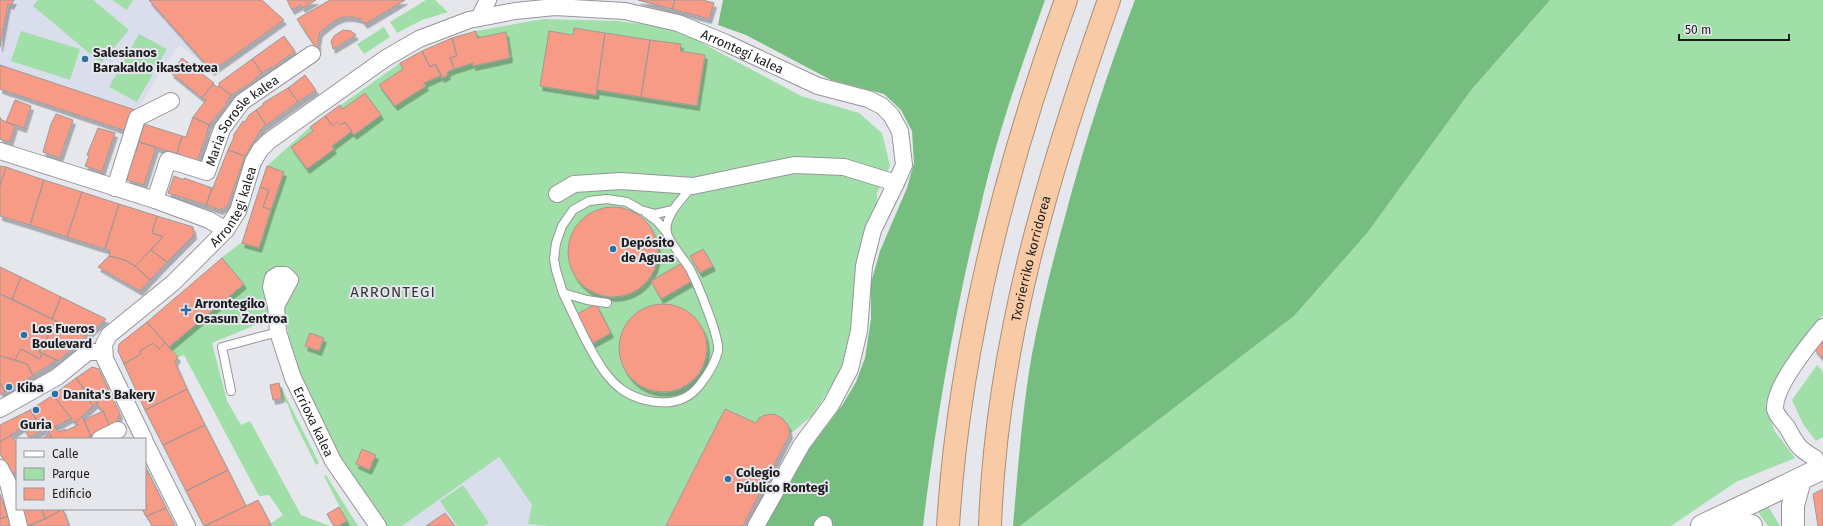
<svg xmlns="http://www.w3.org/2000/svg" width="1823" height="526" font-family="'Fira Sans',sans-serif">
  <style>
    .built { fill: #dadeec }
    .green { fill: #a1dfa8 }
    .forest { fill: #75be7f }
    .building { fill: #f79b86; stroke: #a09897; filter: url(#shadow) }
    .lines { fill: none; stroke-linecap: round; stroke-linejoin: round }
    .lane-casing { stroke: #95969c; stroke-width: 10 }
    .street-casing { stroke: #95969c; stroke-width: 18 }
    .secondary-casing { stroke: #95969c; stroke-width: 24 }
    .highway-casing { stroke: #ab8e76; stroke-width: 24 }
    .lane { stroke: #fff; stroke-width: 8 }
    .street { stroke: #fff; stroke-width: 16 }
    .secondary { stroke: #fff; stroke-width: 22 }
    .highway { stroke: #f8cba6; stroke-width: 22 }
    .poi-dot { fill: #2f6fa5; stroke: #e5e7ed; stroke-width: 1.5 }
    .labels { text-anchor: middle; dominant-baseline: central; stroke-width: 4; stroke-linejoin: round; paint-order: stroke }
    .poi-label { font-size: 13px; font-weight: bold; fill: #1c1c1e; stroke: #e5e7ed; text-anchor: start }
    .street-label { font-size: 13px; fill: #1c1c1e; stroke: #e5e7ed }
    .quarter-label { font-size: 15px; letter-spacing: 1px; fill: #37383d; stroke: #e5e7ed }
  </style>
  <defs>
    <filter id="shadow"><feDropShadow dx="2.5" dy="4.5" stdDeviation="0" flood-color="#0004"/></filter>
  </defs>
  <rect width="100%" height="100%" fill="#e5e7ed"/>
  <path class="built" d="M0 0H262L284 20 212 71 180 45 163 67 126 131 0 89Z
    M499 457 532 505 528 524 548 526H402Z"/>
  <path class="green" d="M38 0H93L129 30 101 63 33 6Z
    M112 0H133L127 10Z
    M426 0H435L448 12 422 20 397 33 390 22Z
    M1550 0H1823V315L1800 343 1766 405 1774 430 1795 458 1736 482 1671 526H1020L1294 316 1367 232 1472 89Z
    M543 19 618 21 674 28 801 96 859 113 882 133 890 166 877 193V234L841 371 813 415 790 434C785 424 782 413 768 414 763 415 759 418 756 423L725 409 666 524 668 526H548L528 524 532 505 499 457 402 526H386C346 470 314 418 292 352 288 340 288 326 284 313L212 343 227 401 241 425 250 421 301 515 330 526H275L270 524 283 515 269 495 259 496 184 355 178 357 169 347 244 284 221 258 242 242 267 166 310 127 400 63 429 48 476 31Z
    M384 27 390 37 364 54 357 44Z
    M21 31 80 49 70 80 11 61Z
    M139 34 167 49 137 102 109 87Z
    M1817 365 1823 372V437L1816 441 1803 424 1792 400Z
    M279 383 319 463 316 465 293 419 288 405 282 398Z
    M326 475 358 526H338L347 521 324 476Z
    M463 485 489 523 484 526H457L440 501Z
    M1759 502 1766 503 1780 526H1768L1758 512Z"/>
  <path class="forest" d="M723 0H1045C1021 67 997 135 981 205 955 311 936 418 923 526H834L825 518 818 526H764L804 456 843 404 856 382 865 358 871 319V283L880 251 907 188 914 163 912 131 901 110 884 94 831 80 746 35 718 25Z
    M1135 0H1550L1472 89 1367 233 1294 316 1020 526H1013C1018 469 1022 411 1032 354 1041 307 1053 260 1066 213 1085 141 1108 70 1135 0Z"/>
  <path class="building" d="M0 0H14L11 5 8 4 0 47Z
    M149 0H262L284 20 212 71Z
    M287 0H316L303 8 301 5 292 10Z
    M330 0H405L365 24 361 19 352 17H343L334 21 320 32 318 42V51L297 19Z
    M638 0H675L672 9Z
    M675 0H702L714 3 709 19 672 9Z
    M574 28 605 33 596 95 540 86 549 31 573 35Z
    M343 30 351 31 356 35 333 49 331 41 334 36Z
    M476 31 477 38 506 32 510 58 473 66V63L454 69 450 58 457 56 452 38Z
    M605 33 650 40 641 97 597 90Z
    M284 36 295 51 272 68 271 67 262 73 252 59Z
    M452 38 457 56 450 58 454 69 447 72 448 75 442 78 435 64 430 67 422 51Z
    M650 40 681 44 680 51 705 55 697 106 641 97Z
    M422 51 430 67 435 64 442 75 424 83 426 86 395 106 379 85 403 69 400 63Z
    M182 58 214 83 202 98 171 73Z
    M252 59 262 73 254 79V81L231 95 219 86V83Z
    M0 65 138 111 126 131 0 89Z
    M305 75 316 90 298 102 288 88Z
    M213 84 217 87 219 86 231 95 226 103 227 104 209 125 193 117 206 100 202 98Z
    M288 88 298 102 266 125 256 110 263 105V103Z
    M365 93 381 115 354 135 345 122 340 125 337 122 333 126 325 116 340 105 343 109Z
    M15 100 31 106 24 128 6 122Z
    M256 110 266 125 262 128 245 156 228 150 234 137 233 136 243 121 245 122 249 115Z
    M56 114 73 120 60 158 43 152 51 124Z
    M325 116 333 126 337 122 340 125 345 122 352 131 332 146 334 149 307 169 291 147 313 131 310 127Z
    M0 117V119L15 126 10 142 0 139Z
    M193 117 209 125 206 134H207L197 162 180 157 181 155 177 154 182 136 186 137Z
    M144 124 182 136 177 154 139 142Z
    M98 128 115 133 102 172 85 166 89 156 87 155Z
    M139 142 156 147 144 185 127 180 134 151 136 152Z
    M228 150 245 156 228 205 220 210 206 205Z
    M0 166 6 167 0 186Z
    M267 166 284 172 271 210 263 207 269 190 260 187Z
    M6 167 44 180 30 225 0 216V186Z
    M174 176 184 180V178L212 188 206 205 168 193Z
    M44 180 82 192 67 237 30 225Z
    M260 187 269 190 263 207 271 210 259 248 242 243Z
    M82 192 119 204 105 249 67 237Z
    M119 204 157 216 152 233 163 237 135 266 125 260 109 256 110 251 105 249Z
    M568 252a45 45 0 1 1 90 0a45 45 0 1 1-90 0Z
    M157 216 193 227 194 235 167 262 151 250 163 237 152 233Z
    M703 249 713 266 700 273 690 256Z
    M151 250 167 262 150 280 135 266Z
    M109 256 125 260 135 266 150 280 140 291 98 267Z
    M222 258 244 284 169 347 147 322Z
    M682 263 692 281 661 299 651 281Z
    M0 267 21 277 12 299 0 294Z
    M21 277 61 297 52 319 12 299Z
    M0 294 56 321 39 352 42 353 40 359 21 349 15 360 0 356Z
    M61 297 106 319 86 336 52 319Z
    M596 304 611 333 593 343 577 314Z
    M619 348a44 44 0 1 1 88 0a44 44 0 1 1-88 0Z
    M56 321 86 336 58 361 39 352Z
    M147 322 165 343 159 349 153 343 140 351 141 354 124 364 118 351 119 344Z
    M310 333 324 338 319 351 305 346Z
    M1823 338V359L1814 349Z
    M153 343 159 349 165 343 178 357 175 362 187 389 145 410 124 364 141 354 140 351Z
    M21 349 40 359 42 353 57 360 33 375 27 364 15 360Z
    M0 356 27 364 33 376 5 392 0 383Z
    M92 367 99 369 109 391 93 406 85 396 88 394 76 378Z
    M76 378 88 394 85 396 93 406 75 423 53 395Z
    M0 383 5 392 0 395Z
    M279 383 282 398 273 400 270 385Z
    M187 389 205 425 163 445 145 410Z
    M109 391 120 414 116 424 110 427 103 411 96 404Z
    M53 395 71 418 45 432 30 410Z
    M725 409 756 423 759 418 765 415 774 414 782 418 788 425 790 434 743 526H669L666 525Z
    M30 410 43 430 29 437 23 427 0 442V425Z
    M103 411 110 427 91 436 84 420Z
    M82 416 91 436 84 439H52L48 431 55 427 59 432 65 429V431L78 425 76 422Z
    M205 425 228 470 186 491 163 445Z
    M50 434 52 439H41Z
    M11 435 17 444V472L13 474 0 454V442Z
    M362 449 376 455 369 470 356 464Z
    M145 466 166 508 146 516 142 509H145Z
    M228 470 246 506 204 526 186 491Z
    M1823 489V526H1818L1813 494Z
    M0 494 8 516 0 519Z
    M258 500 270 523 269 526H205Z
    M339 507 347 521 338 526H334L327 514Z
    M166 508 175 526H152L147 516Z
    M22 509H42L45 519 27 526Z
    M42 509H63L45 519Z
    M63 509 69 526H29L47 518Z
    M445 513 455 526H426Z
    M8 516 10 526H0V519Z"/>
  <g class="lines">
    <g class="lane-casing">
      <path id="lane" d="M646 213 657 221 667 233
        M563 293C576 319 587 347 604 371 615 386 626 395 645 400 665 405 685 403 699 386 707 376 715 364 718 351 720 337 697 283 690 269 684 259 669 242 667 233 663 217 683 197 693 186
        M607 303 587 300 563 293 556 270 554 259 556 243 562 226 573 210 589 201 607 199 627 202 641 210 655 214 673 210
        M231 391 222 347 278 332"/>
    </g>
    <g class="street-casing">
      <g id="street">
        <path d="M479 18 488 0"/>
        <path d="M0 151 155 200 209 220 226 230"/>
        <path d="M115 188 137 118 171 101"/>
        <path d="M557 194 574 184 621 181 693 186 794 165 844 167 896 183 873 230 864 266 859 331 850 369 831 405 802 444 756 526"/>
        <path id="s1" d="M155 200 168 160 207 172 222 129 242 102 312 54"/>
        <path id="s2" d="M276 306 290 280 285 275H278L273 278 271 287 276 306 278 332 293 378 333 461 378 526"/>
        <path d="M0 409 57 377 88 352H104"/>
        <path d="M100 439 118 430"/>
        <path id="s3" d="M144 439 105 359 104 344 109 335 173 283 226 230 238 211 253 162 260 150 269 141 386 58 419 39 469 20 515 11 555 7 625 11 678 23 726 43 818 86 868 99 882 106 891 115 900 131 904 165 896 183"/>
        <path d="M145 442 187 526"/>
        <path d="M1815 458C1797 448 1796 443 1787 427 1783 422 1776 415 1775 409 1774 386 1809 344 1823 327"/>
        <path d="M0 468 8 483 19 526"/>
        <path d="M822 526 824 524"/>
      </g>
    </g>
    <g class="secondary-casing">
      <path id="secondary" d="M1715 522 1727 520 1751 526
        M1702 526 1823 468
        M1793 526V505L1800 480"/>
    </g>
    <g class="highway-casing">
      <g id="highway">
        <path d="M948 526C959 346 1005 169 1066 0"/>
        <path id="s4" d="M990 526C996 345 1049 170 1109 0"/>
      </g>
    </g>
    <use href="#lane" class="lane"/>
    <use href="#street" class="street"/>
    <use href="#secondary" class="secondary"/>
    <use href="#highway" class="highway"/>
  </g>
  <g class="poi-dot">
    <circle cx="85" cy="59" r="4"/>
    <circle cx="613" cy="249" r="4"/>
    <path d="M184 304h4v4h4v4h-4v4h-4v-4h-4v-4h4z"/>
    <circle cx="24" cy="335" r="4"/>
    <circle cx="9" cy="387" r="4"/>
    <circle cx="55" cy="394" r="4"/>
    <circle cx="36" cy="410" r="4"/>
    <circle cx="728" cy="479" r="4"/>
  </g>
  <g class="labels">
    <g class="poi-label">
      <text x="93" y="52">Salesianos<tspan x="93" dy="15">Barakaldo ikastetxea</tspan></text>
      <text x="621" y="242">Depósito<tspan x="621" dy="15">de Aguas</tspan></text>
      <text x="195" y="303">Arrontegiko<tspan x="195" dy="15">Osasun Zentroa</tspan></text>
      <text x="32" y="328">Los Fueros<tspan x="32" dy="15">Boulevard</tspan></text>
      <text x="17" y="387">Kiba</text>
      <text x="63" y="394">Danita's Bakery</text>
      <text x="36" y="424" text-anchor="middle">Guria</text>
      <text x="736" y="472">Colegio<tspan x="736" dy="15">Público Rontegi</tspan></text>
    </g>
    <g class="street-label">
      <text stroke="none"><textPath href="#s3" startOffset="889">Arrontegi kalea</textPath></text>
      <text stroke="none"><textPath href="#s1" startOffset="147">Maria Sorosle kalea</textPath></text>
      <text stroke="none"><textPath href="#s3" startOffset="296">Arrontegi kalea</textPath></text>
      <text stroke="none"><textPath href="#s4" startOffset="271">Txorierriko korridorea</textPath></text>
      <text stroke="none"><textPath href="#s2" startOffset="201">Errioxa kalea</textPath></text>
    </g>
    <g class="quarter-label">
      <text x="393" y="292">ARRONTEGI</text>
    </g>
  </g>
  <rect x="16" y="438" width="130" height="72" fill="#e5e7ed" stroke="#95969a"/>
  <rect x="24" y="451" width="20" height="6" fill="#ffffff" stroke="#95969a"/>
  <text x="52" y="458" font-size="12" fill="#1c1c1e">Calle</text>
  <rect x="24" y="468" width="20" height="12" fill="#a1dfa8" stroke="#95969a"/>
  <text x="52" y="478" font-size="12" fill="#1c1c1e">Parque</text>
  <rect x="24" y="488" width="20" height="12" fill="#f79b86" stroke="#95969a"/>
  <text x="52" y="498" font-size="12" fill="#1c1c1e">Edificio</text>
  <path d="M1679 34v6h110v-6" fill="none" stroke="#1c1c1e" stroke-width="2"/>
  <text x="1685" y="34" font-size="12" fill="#1c1c1e" stroke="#e5e7ed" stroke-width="3" paint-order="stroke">50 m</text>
</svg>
